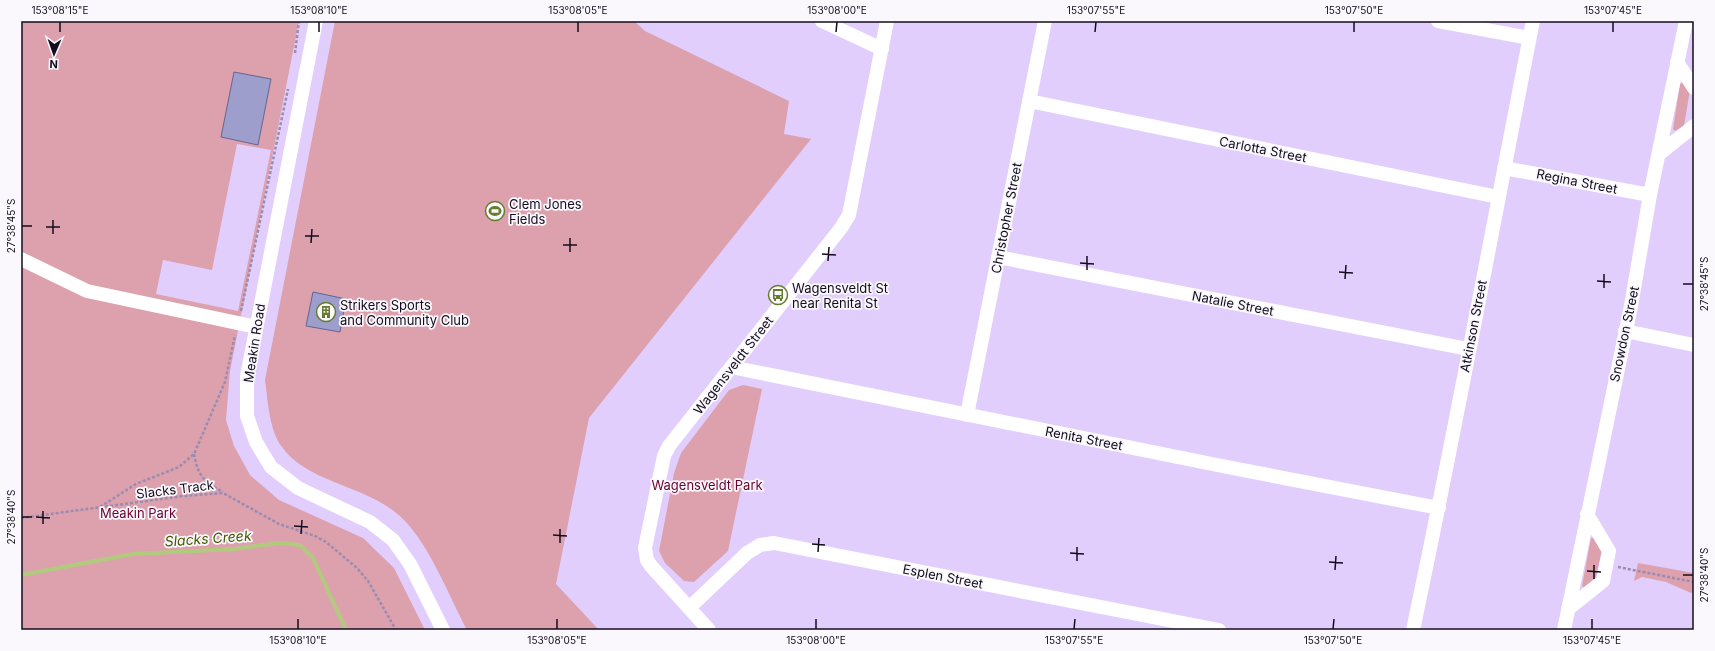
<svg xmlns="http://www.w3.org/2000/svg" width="1715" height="651" font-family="Inter,sans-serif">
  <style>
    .green { fill: #dda1ae; fill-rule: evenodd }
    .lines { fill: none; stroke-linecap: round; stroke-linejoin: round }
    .stream { stroke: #b1cb7e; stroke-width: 4 }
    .building { fill: #9d9ecc; stroke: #64648f }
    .path { stroke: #9a8bb0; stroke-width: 2.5; stroke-dasharray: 3 2; stroke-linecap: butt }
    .minor { stroke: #fff; stroke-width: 14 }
    .ticks { fill: none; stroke: #130c1c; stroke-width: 1.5 }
    .labels { text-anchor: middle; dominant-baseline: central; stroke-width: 3.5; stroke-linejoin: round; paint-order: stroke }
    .street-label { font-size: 13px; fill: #130c1c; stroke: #faf8fd }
    .poi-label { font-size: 13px; fill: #130c1c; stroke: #faf8fd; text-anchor: start }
    .park-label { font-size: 13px; fill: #69002f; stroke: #faf8fd }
    .water-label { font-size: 14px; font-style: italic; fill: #455b01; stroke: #faf8fd }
    .neatline { fill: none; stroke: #130c1c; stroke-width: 1.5 }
    .ticks-label { font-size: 10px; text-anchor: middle; fill: #130c1c }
  </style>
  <rect width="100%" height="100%" fill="#e1cefd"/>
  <path class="green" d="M21 21H299L230 371 226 420 234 446 250 475 279 500 363 538 394 568 425 630H21ZM234 72 271 80 258 145 221 137ZM237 144 271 150 238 311 156 294 163 260 212 270Z
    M335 21H634L645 31 789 101 784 134 811 139 589 418 556 584 599 630H467C449 596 430 546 403 519 369 485 308 484 282 447 269 430 268 401 265 380ZM313 293 346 299 340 332 306 326Z
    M1684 82 1690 90 1684 126 1675 131 1673 129 1680 84Z
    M743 385 762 389 728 551 694 582 684 581 665 563 659 551 674 473 681 453 729 390Z
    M1591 538H1595L1602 550 1594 585 1585 588 1582 586Z
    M1638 563 1694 573V591L1691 593 1666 582 1642 577 1634 581Z"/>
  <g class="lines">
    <path class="stream" d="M21 575 133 554 234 549 279 543 300 545 313 558 346 630"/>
  </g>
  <path class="building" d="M234 72 271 79 258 145 221 137Z
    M313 292 346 299 340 332 306 326Z"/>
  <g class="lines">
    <path class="path" d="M295 53 299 21
      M241 311 288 89
      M194 454C198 476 204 482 223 492
      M100 507 136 484 179 467 194 454 225 382 235 335
      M21 518 183 496 223 493 279 524 315 536 326 542 357 568 368 581 396 630
      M1618 567 1694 582"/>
    <path class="minor" d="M316 21 247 376V416L256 442 271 467 298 488 370 522 393 540 410 564 443 630
      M822 21 882 49
      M1438 21 1529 38
      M1677 62 1694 88
      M1029 101 1498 197
      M1659 154 1694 126
      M1504 168 1650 195
      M998 257 1468 349
      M21 259 87 291 256 327
      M1625 331 1694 345
      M731 367 1227 467 1439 508
      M967 415 1045 21
      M689 608 747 553 760 545 774 543 1219 630
      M1568 609 1603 581 1609 551 1587 514
      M709 630 651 566 647 560 645 548 664 456 669 446 841 228 849 215 887 21
      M1413 630C1456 428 1493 224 1533 21
      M1564 630 1631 306 1650 195 1686 21"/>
  </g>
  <path class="ticks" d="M60 32V22M319 32V22M578 32V22M836 32 837 22M1095 32 1096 22M1354 32V22M1613 32V22M22 226H32M46 227H60M53 234V220M305 236H319M311 243 312 229M563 245H577M570 252V238M822 254 836 255M828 261 829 247M1080 263 1094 264M1087 270V256M1339 272 1353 273M1345 279 1346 265M1597 281 1611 282M1683 284H1693M1604 288V274M22 517H32M36 517 50 518M43 524V511M294 526 308 527M301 534 302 520M553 535 567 536M560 543V529M812 544 825 545M818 552 819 538M1070 553 1084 554M1077 561V547M1329 562 1343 563M1335 570 1336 556M1587 571 1601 572M1683 575H1693M1594 579V565M298 629V619M557 629V619M816 629V619M1074 629 1075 619M1333 629 1334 619M1592 629V619"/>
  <defs>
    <g id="stadium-ring" transform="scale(1)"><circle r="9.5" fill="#faf8fd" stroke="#667d2f" stroke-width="1.5"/><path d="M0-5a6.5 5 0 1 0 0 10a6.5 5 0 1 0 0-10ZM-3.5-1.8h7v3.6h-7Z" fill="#667d2f"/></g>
    <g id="bus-ring" transform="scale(1)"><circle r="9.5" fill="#faf8fd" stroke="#667d2f" stroke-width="1.5"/><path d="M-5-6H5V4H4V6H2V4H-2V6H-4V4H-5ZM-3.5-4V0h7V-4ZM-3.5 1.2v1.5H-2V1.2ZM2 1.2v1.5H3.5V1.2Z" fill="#667d2f"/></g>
    <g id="building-ring" transform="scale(1)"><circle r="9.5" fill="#faf8fd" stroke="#667d2f" stroke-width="1.5"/><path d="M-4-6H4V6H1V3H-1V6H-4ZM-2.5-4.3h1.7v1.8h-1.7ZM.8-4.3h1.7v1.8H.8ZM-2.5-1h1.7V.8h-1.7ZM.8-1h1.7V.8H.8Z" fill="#667d2f"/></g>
  </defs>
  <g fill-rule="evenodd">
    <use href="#stadium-ring" x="495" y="211"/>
    <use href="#bus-ring" x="778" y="295"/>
    <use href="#building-ring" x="326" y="312"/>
  </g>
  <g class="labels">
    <g class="street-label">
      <text transform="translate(1263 149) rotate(11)">Carlotta Street</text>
      <text transform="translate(1577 181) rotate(11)">Regina Street</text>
      <text transform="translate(1006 218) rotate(-79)">Christopher Street</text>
      <text transform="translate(1233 303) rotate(11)">Natalie Street</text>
      <text transform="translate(1473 326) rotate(-79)">Atkinson Street</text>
      <text transform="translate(1624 334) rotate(-78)">Snowdon Street</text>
      <text transform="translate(254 343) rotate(-81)">Meakin Road</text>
      <text transform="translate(733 365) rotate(-52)">Wagensveldt Street</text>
      <text transform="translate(1084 438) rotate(11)">Renita Street</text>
      <text transform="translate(175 489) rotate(-7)">Slacks Track</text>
      <text transform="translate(943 576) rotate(11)">Esplen Street</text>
    </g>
    <g class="poi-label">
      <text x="509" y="204">Clem Jones<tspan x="509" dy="15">Fields</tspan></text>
      <text x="792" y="288">Wagensveldt St<tspan x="792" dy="15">near Renita St</tspan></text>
      <text x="340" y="305">Strikers Sports<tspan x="340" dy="15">and Community Club</tspan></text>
    </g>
    <g class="park-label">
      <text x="707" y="485">Wagensveldt Park</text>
      <text x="138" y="513">Meakin Park</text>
    </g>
    <g class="water-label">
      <text transform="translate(208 538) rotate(-4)">Slacks Creek</text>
    </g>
  </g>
  <rect width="1715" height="651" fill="none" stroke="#faf8fd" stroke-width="44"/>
  <g transform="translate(54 54) rotate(182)" stroke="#faf8fd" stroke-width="3" paint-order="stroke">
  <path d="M0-3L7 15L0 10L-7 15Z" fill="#130c1c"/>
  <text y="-6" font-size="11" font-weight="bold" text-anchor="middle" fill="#130c1c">N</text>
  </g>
  <rect x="22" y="22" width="1671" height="607" class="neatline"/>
  <g class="ticks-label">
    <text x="60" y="14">153°08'15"E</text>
    <text x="319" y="14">153°08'10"E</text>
    <text x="578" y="14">153°08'05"E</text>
    <text x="837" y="14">153°08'00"E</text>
    <text x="1096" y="14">153°07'55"E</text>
    <text x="1354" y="14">153°07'50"E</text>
    <text x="1613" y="14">153°07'45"E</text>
    <text transform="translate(11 226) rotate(-90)" y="4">27°38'45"S</text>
    <text transform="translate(1704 284) rotate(-90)" y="4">27°38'45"S</text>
    <text transform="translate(11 517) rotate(-90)" y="4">27°38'40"S</text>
    <text transform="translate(1704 575) rotate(-90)" y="4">27°38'40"S</text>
    <text x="298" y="644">153°08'10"E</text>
    <text x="557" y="644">153°08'05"E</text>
    <text x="816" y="644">153°08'00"E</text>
    <text x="1074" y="644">153°07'55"E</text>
    <text x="1333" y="644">153°07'50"E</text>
    <text x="1592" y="644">153°07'45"E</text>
  </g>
</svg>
